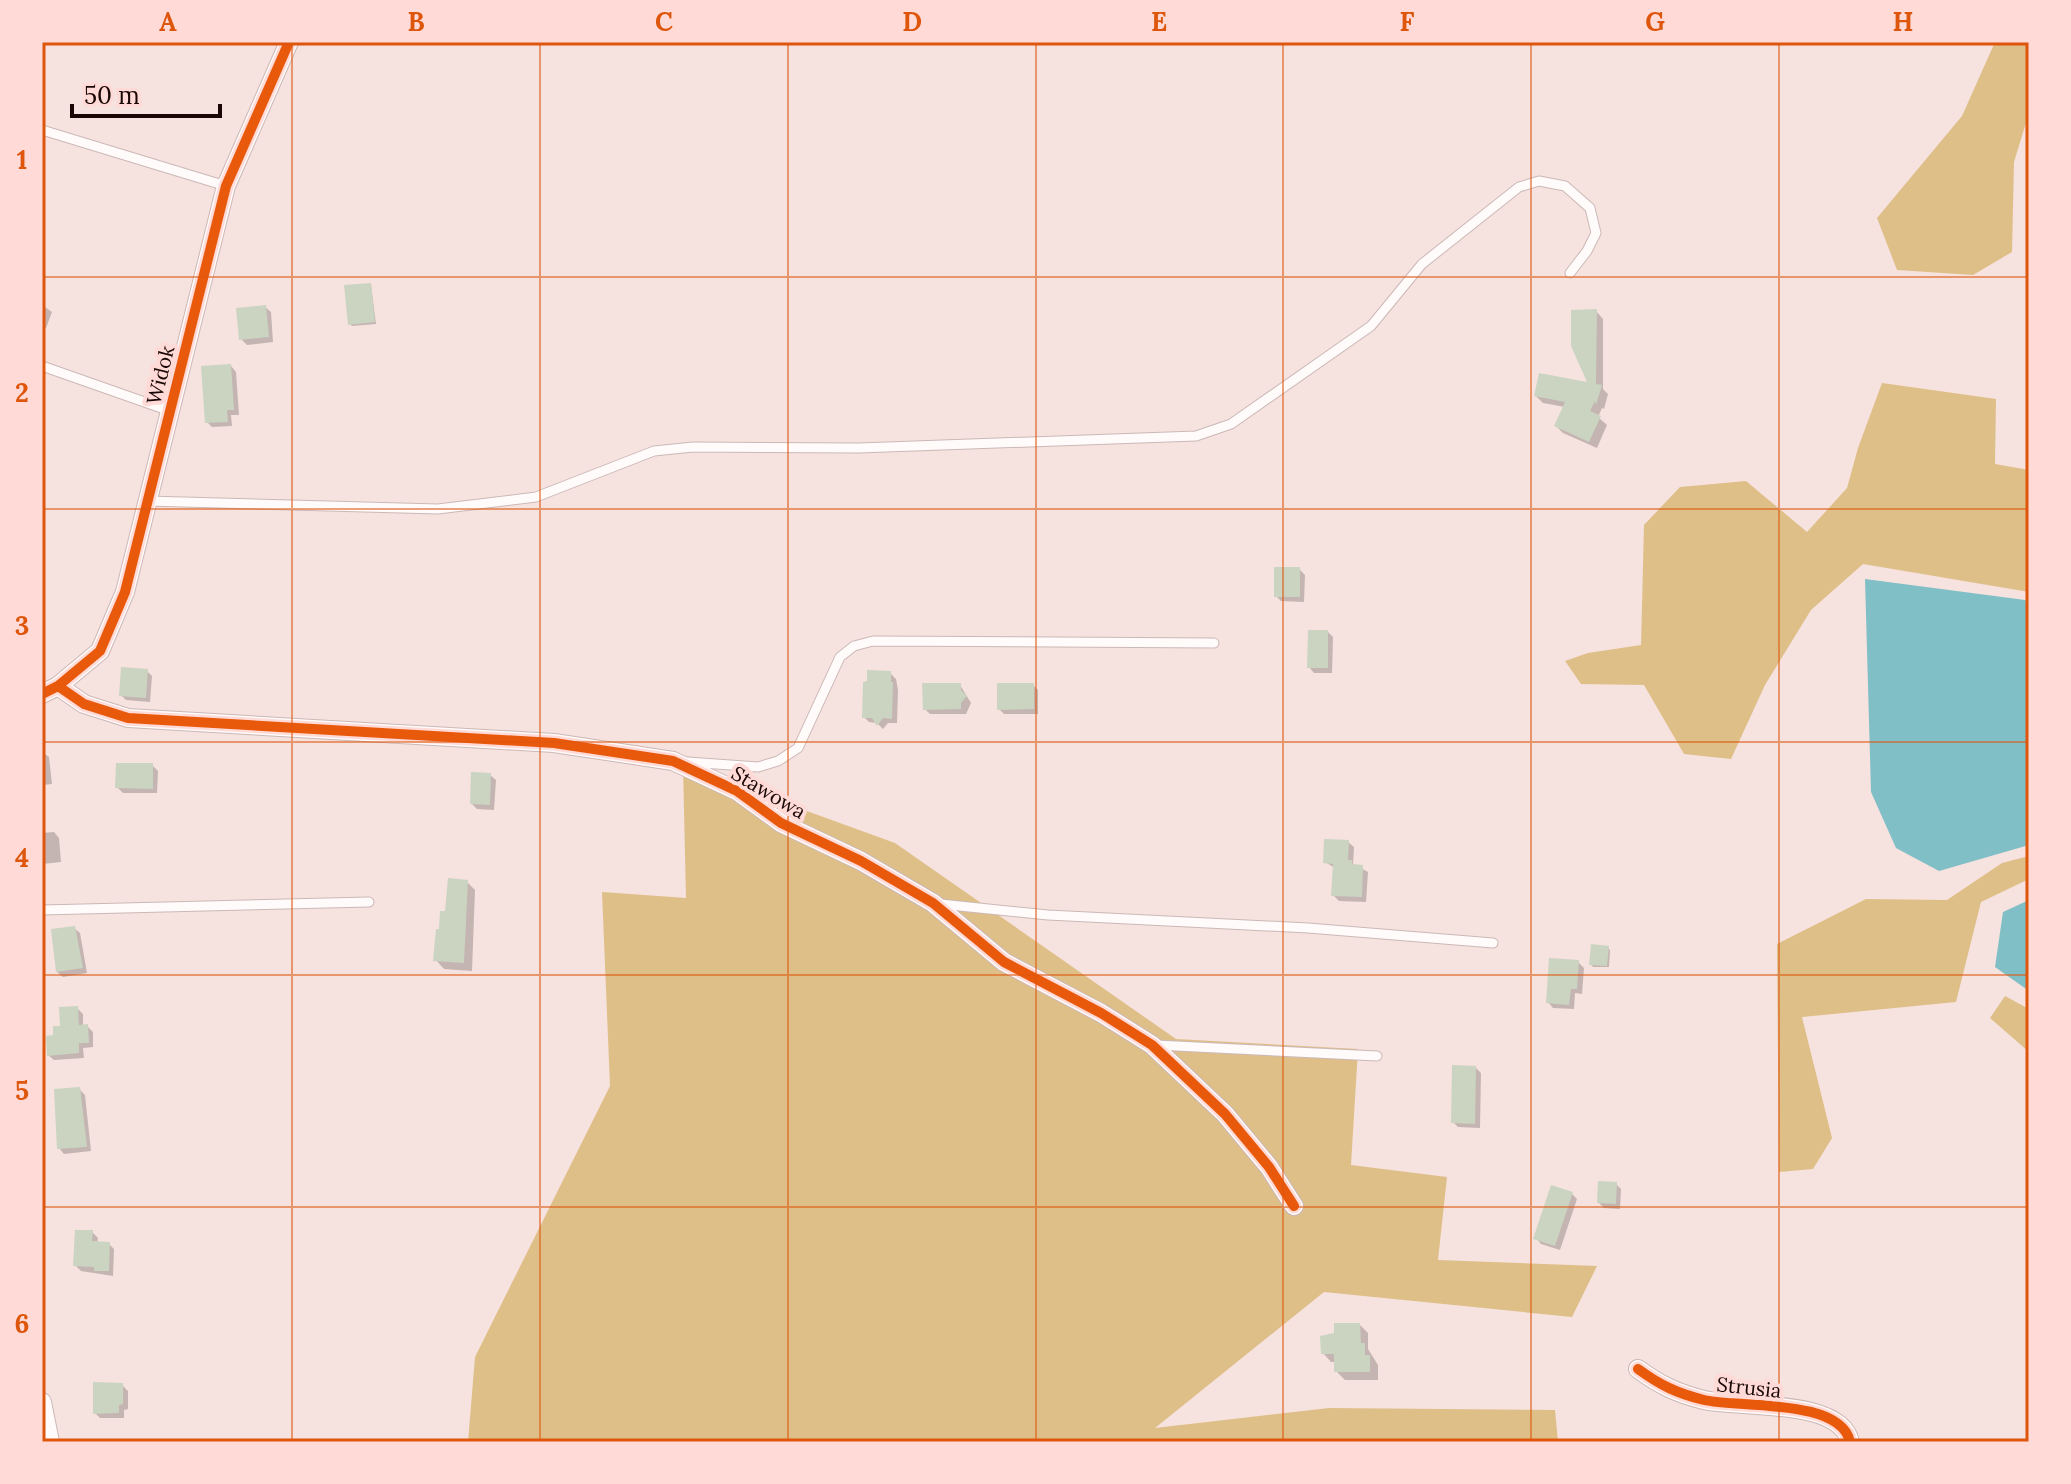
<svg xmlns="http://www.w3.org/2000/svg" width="2071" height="1484" font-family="Lora,serif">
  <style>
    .forest { fill: #dfbf88 }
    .water { fill: #80bfc6 }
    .shadow { fill: #0003 }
    .building { fill: #cad4c1 }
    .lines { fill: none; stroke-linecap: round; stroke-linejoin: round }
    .service-casing { stroke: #ccb8b6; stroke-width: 11 }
    .minor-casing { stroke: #ccb8b6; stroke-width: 20 }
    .service { stroke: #fefbfa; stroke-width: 9 }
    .minor { stroke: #fefbfa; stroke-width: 18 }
    .cycleway-casing { stroke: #ffdad6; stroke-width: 15 }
    .cycleway { stroke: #e8590c; stroke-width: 10 }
    .grid { fill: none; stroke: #de550c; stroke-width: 2; stroke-opacity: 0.55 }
    .labels { text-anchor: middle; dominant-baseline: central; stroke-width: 8; stroke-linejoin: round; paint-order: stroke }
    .street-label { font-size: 20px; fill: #190706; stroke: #ffdad6 }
    .neatline { fill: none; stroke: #de550c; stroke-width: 3 }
    .grid-label { font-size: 26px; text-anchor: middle; font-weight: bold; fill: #de550c }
  </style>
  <rect width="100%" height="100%" fill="#f6e2df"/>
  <path class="forest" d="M1995 42H2029V113L2014 162 2012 252 1973 275 1897 270 1877 218 1962 116Z
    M1882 383 1996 399 1995 464 2029 470V592L1863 564 1811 610 1765 685 1731 759 1684 754 1644 685 1581 684 1565 661 1588 653 1641 645 1644 525 1680 487 1746 481 1807 532 1847 488 1858 448Z
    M683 766 895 843 1176 1039 1358 1049 1351 1165 1447 1177 1438 1260 1597 1266 1572 1317 1324 1292 1155 1428 1329 1408 1555 1410 1558 1442H468L475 1357 610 1086 602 892 686 898Z
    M2029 856V879L1981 902 1956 1002 1802 1017 1832 1138 1813 1169 1779 1172 1777 944 1866 899 1947 900 2002 863Z
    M2005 996 2029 1009V1052L1990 1018Z"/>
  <path class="water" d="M1865 579 2025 600 2029 604V845L1939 871 1896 848 1871 792Z
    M2029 900V991L1995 967 2003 912Z"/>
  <path class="shadow" d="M371 285 376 324 352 326 350 324Z
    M42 305 52 312 46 328 42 327Z
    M265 307 271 312 273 342 247 345 241 339Z
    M1596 311 1603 319V389L1608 394 1604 409 1602 408 1598 417 1607 425 1597 448 1563 433 1556 426 1565 407 1543 403 1536 396 1590 385Z
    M231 366 236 372 239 415H231L232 426 212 427 207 422Z
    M1299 569 1305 575 1304 602 1281 601 1276 596Z
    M1328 632 1333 637 1332 673H1314L1309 667Z
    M147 671 152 676 150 702 126 700 121 695Z
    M890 673 896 679 898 690 897 723H888L883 729 877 723 869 722 864 717Z
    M960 685 971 703 966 714H930L925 709Z
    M1033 685 1038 690V714H1004L999 709Z
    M42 752 49 757 52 784 42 785Z
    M152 765 158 771 157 793H123L117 787Z
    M490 775 496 780 494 810 477 809 472 804Z
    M54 832 59 838 61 862 42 864V833Z
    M1348 842 1354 847 1353 864 1368 872 1366 902 1339 901 1333 895 1335 868 1325 862Z
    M467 882 475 890 472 971 444 969 436 960 446 914Z
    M74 928 80 933 87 973 63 977 57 972Z
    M1608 948 1610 950 1609 967H1593L1591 964Z
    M1578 962 1584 968 1582 994 1575 993 1574 1009 1553 1008 1548 1002Z
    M77 1008 83 1014V1027L87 1026 93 1032V1047L83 1048 84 1058 54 1060 48 1055 62 1028Z
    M1476 1068 1481 1073 1480 1128 1458 1127 1453 1122Z
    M79 1089 85 1095 91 1151 64 1154 59 1148Z
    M1616 1184 1621 1189 1620 1209 1604 1208 1599 1203Z
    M1572 1194 1577 1199 1560 1250 1541 1244 1536 1238Z
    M92 1232 98 1238 97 1243 109 1244 114 1249 113 1276 81 1271 75 1265Z
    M1360 1325 1368 1333V1349L1378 1365V1380H1345L1336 1371V1362H1331L1323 1353Z
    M122 1385 128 1391V1409L124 1410V1418H100L95 1413Z"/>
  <path class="building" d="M371 283 375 322 348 325 344 285Z
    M266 305 269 337 239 340 236 308Z
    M1597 309 1596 384 1602 385 1596 405 1595 401 1590 411 1601 416 1589 442 1554 426 1565 402 1534 396 1539 373 1587 382 1571 346V310Z
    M231 364 234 410H227L228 422 205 423 201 366Z
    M1274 567H1300V597H1274Z
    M1308 630H1328V668H1307Z
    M121 667 148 669 146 698 119 696Z
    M867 670 891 671V682H893L892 719 883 718 877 726 872 718H862L863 682 867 681Z
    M922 683H961V690L967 696 961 703V709L923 710Z
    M997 683H1034V709L997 710Z
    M116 763H153V789L115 788Z
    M471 772 491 773 490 805 470 804Z
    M1324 839 1349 840 1348 860H1352V864L1363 865 1362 897 1331 896 1333 864 1323 863Z
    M448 878 468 880 464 963 433 961 436 929H439L440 911H445Z
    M75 926 83 968 56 972 51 929Z
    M1591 944 1609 946 1607 966 1589 965Z
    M1549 958 1579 960 1577 989H1571L1569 1005 1546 1003Z
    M78 1006 79 1025 88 1024 89 1043H79V1053L47 1056 46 1036 53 1035V1026H60L59 1007Z
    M1452 1065 1476 1066 1475 1124 1451 1123Z
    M80 1087 87 1147 57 1149 54 1089Z
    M1598 1181 1617 1182 1616 1204 1597 1203Z
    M1551 1185 1573 1192 1555 1246 1533 1239Z
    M75 1230H93L92 1241 110 1242 109 1271H94V1267L73 1266Z
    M1334 1323H1360L1361 1343H1365V1355H1370V1372H1334V1354H1321L1320 1336 1334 1333Z
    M93 1382 123 1383V1404L119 1405V1413L93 1414Z"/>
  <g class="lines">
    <g class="service-casing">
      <path id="service" d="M42 130 226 186
        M42 366 170 411
        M147 501 438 509 536 497 654 451 693 447 859 448 1196 436 1231 424 1371 326 1422 264 1519 187 1539 181 1565 186 1590 208 1596 233 1587 251 1570 273
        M688 762 758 767 778 761 798 748 840 657 854 646 873 641 1214 643
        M940 904 1048 915 1308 928 1493 943
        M42 910 369 902
        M1156 1045 1377 1056"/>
    </g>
    <g class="minor-casing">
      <path id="minor" d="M58 686 84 704 128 718 554 743 673 761 737 791 781 823 861 861 933 903 1004 962 1101 1013 1152 1045 1225 1114 1269 1167 1294 1206
        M42 694 58 686 100 651 125 592 226 186 289 42
        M1638 1369C1660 1385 1676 1393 1704 1400 1739 1408 1841 1398 1850 1442
        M42 1402 50 1442"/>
    </g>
    <use href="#service" class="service"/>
    <use href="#minor" class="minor"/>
    <g class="cycleway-casing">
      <path id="cycleway" d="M58 686 84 704 128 718 554 743 673 761 737 791 781 823 861 861 933 903 1004 962 1101 1013 1152 1045 1225 1114 1269 1167 1294 1206
        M42 694 58 686 100 651 125 592 226 186 289 42
        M1638 1369C1660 1385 1676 1393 1704 1400 1739 1408 1841 1398 1850 1442"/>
    </g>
    <use href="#cycleway" class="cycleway"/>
  </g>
  <path class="grid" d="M292 42V1442M540 42V1442M788 42V1442M1036 42V1442M1283 42V1442M1531 42V1442M1779 42V1442M42 277H2029M42 509H2029M42 742H2029M42 975H2029M42 1207H2029"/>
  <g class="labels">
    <g class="street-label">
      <text transform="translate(160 375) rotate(-76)">Widok</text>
      <text transform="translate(769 792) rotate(31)">Stawowa</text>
      <text transform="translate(1749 1387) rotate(6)">Strusia</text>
    </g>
  </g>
  <rect width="2071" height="1484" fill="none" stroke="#ffdad6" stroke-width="88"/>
  <path d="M72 104v12h148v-12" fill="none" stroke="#190706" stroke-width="4"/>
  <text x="84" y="104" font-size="24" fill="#190706" stroke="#ffdad6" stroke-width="6" paint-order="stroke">50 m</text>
  <rect x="44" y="44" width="1983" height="1396" class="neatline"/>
  <g class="grid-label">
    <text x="168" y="31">A</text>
    <text x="416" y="31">B</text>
    <text x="664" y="31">C</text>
    <text x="912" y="31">D</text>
    <text x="1159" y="31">E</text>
    <text x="1407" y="31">F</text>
    <text x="1655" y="31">G</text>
    <text x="1903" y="31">H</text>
    <text x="22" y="169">1</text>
    <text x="22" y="402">2</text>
    <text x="22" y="635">3</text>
    <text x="22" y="867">4</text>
    <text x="22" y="1100">5</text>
    <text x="22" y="1333">6</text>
  </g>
</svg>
